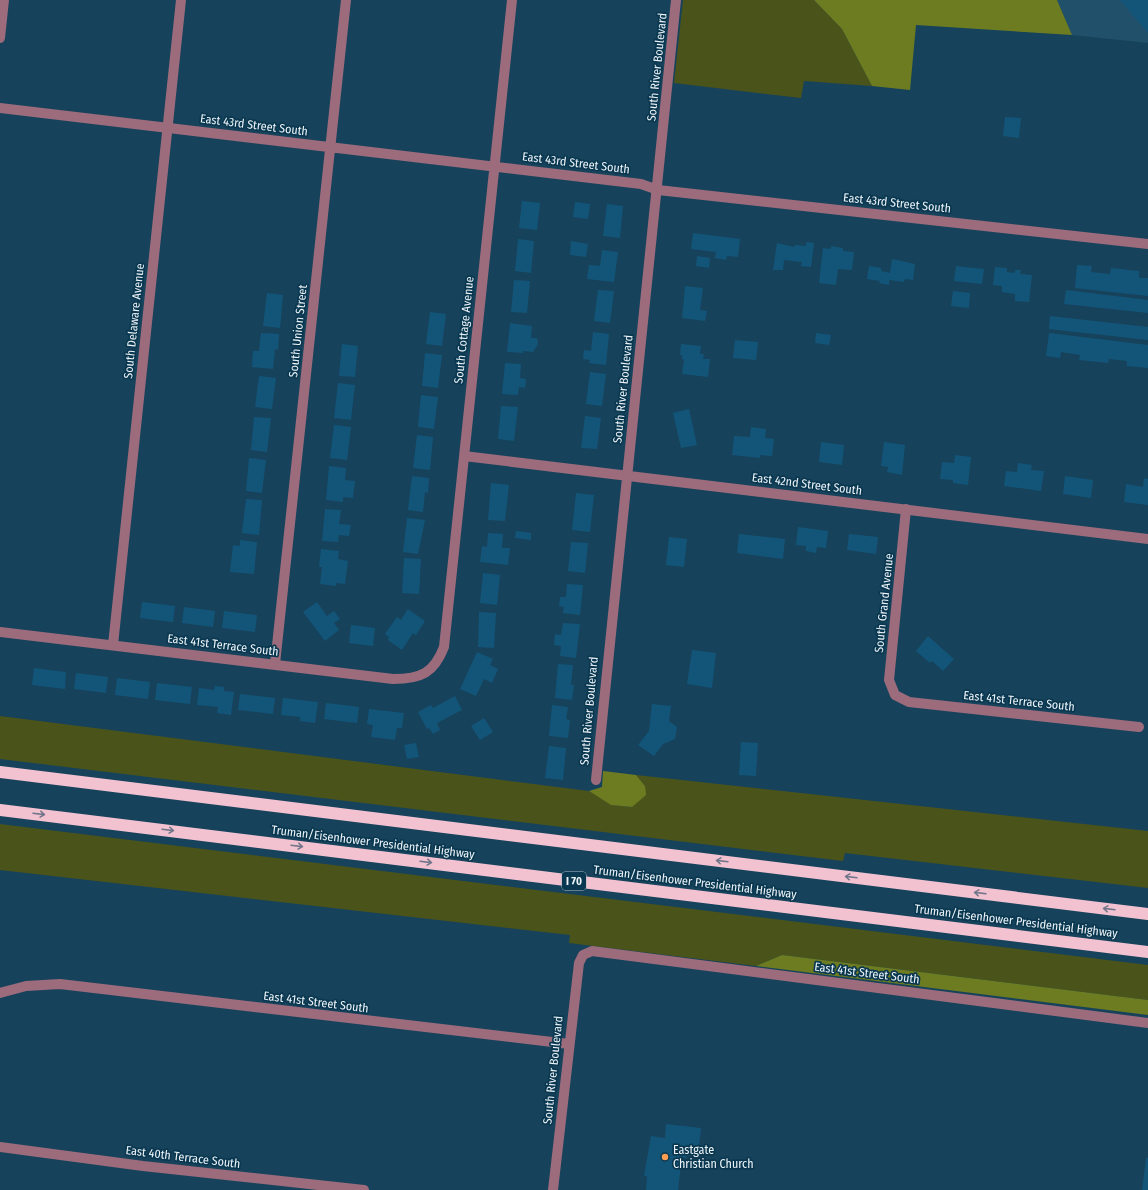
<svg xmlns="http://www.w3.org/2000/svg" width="1148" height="1190" font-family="'Fira Sans Condensed',sans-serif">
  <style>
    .built { fill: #21506b }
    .green { fill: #4a541a }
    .forest { fill: #6e7c21 }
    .building { fill: #135578 }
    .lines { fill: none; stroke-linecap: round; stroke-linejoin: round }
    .minor { stroke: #9c6c7c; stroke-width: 10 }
    .highway { stroke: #f2c2d1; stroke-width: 12 }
    .oneway { stroke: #72768a }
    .poi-dot { fill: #fb9e51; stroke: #0a3850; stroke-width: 1.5 }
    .labels { text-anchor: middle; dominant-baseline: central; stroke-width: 3.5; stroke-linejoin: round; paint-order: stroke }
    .shield { fill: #0a3850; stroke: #a9bcc6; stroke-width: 1 }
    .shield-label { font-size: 11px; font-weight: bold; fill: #edf4f9 }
    .street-label { font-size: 12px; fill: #edf4f9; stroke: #0a3850 }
    .poi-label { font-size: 12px; fill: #edf4f9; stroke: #0a3850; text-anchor: start }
  </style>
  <rect width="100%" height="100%" fill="#17425b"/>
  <path class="built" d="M1057 0H1148V43L1072 35Z"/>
  <path class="green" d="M683 0H814L842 29 872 86 804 81 801 98 674 83Z
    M0 716 589 791 612 805 632 807 645 786 636 775 1148 831V888L845 853 843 861 0 759Z
    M0 824 1148 965V1000L782 955 756 966 569 943 570 935 0 870Z"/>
  <path class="forest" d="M814 0H1057L1072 35 916 25 910 90 872 86 842 29Z
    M603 771 636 775 645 786 646 795 632 807 611 805 589 791 602 787Z
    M782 955 1148 1000V1015L756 966Z"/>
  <path class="building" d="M1120 0H1148V33Z
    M1005 117 1021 118 1019 138 1003 136Z
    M522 201 540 203 537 230 519 228Z
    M575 202 590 204 588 219 573 217Z
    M607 204 623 206 620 238 603 236Z
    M693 233 740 239 738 257 727 256 726 260 715 258 716 252 691 249Z
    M518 239 534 241 531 273 515 271Z
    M571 241 588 244 586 257 570 255Z
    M806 242 814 243 811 267 801 266 802 262 784 260 783 270H773L777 243 794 247 795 245 806 246Z
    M831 246 843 248V251L854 252 852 270 838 269 836 285 819 283 823 248 831 249Z
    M602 250 618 252 614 282 587 279 589 265 600 266Z
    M697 256 710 258 709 268 696 266Z
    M892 259 915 264 913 280 905 279 904 282 889 280V285L879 283 880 281 867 279 869 266 881 268V271L890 273Z
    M1077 265 1092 266 1091 272 1110 274 1111 268 1139 271V278H1148V296L1075 288Z
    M956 266 984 269 982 284 954 281Z
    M995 267 1007 268V272L1015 273V270H1021L1020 274 1032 275 1029 302 1015 301V294L1002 292V286L993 285Z
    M514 280 530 281 527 313 511 312Z
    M685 286 703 288 700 310 707 311 705 321 682 318Z
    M598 290 614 291 610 323 594 321Z
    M1066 290 1148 300V313L1064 304Z
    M953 291 970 293 969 308 951 306Z
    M267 293 283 295 280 328 263 326Z
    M430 312 446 314 442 346 426 344Z
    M1050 316 1148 327V340L1049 329Z
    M510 323 532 326 531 338H537L538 344 533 352 523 351V353L507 352Z
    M593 332 609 334 606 365 589 363 590 360 583 359 584 350 591 351Z
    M261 333 279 334 278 350 275 349 273 369 252 367 253 351H259Z
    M816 333 831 335 829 345 815 343Z
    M1049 333 1148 345V368L1127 366V361L1109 359 1108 363 1079 360 1080 355 1061 352 1060 358 1046 356Z
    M735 340 758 342 756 360 733 358Z
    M342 344 358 346 355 377 339 376Z
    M681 344 701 346 700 354H704L703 359H710L708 377 682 374 684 360 682 359V355H680Z
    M425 353 442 355 438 388 422 386Z
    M505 363 521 364 520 378 526 379 525 388 519 387 518 395 502 394Z
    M590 372 606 374 602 406 586 404Z
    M259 376 276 378 272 409 255 407Z
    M338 383 355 385 351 420 334 418Z
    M421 395 438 397 434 429 418 427Z
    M501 406 518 407 514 441 498 439Z
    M689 409 697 445 681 448 673 413Z
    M585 416 601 418 597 449 581 448Z
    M254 417 271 418 267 452 251 450Z
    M334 425 351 427 347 460 330 458Z
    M751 427 766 429 765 438 774 439 772 456 760 455V458L732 455 734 436 750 437Z
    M417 435 433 437 430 470 413 468Z
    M821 442 844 445 842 465 819 462Z
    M884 442 905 445 902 475 887 472 888 467 881 466Z
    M955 455 971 457 968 485 953 483V480L940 479 942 462 954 463Z
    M249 458 266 460 262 493 246 491Z
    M1018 463 1032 465 1031 470 1044 471 1041 491 1004 486 1006 471 1017 472Z
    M329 466 346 468 345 480 355 481 353 498 343 497V502L326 500Z
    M412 476 429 478 428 493 425 492 423 512 408 510Z
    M1065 476 1093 480 1091 498 1063 494Z
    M1144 478 1148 479V505L1124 502 1126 484 1143 487Z
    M491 483 509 485 505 521 488 520Z
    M576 493 594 495 590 532 572 530Z
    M246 499 262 500 259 535 242 533Z
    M325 509 341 510 339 524 351 525 349 536 339 535 338 542 322 541Z
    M407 518 425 520 418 554 403 552Z
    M798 527 828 531 826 548 817 547 816 553 806 551V546L796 545Z
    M516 531 531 533V540L515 538Z
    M488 533 503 534 502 548H510L508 565 480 562 482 546 487 547Z
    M739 534 785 539 783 559 737 553Z
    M849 534 878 537 876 554 847 550Z
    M669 537 687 539 684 567 666 565Z
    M240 540 257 542 254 574 230 572 233 545 240 546Z
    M571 542 588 543 585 573 568 571Z
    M321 549 339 551 338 559 348 561 345 584 336 583V586L320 584 322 567H319Z
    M404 558 421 559 419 594 402 593Z
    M483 573 500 575 497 605 480 603Z
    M567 584 583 585 580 615 563 613 564 607 559 606 560 597H566Z
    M142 602 175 606 173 622 140 618Z
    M317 602 327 616 334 611 340 619 334 623 339 630 325 641 303 612Z
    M184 607 215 611 213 627 182 623Z
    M408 609 425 621 416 635 413 633 402 650 388 640 389 637 385 634 397 617 401 620Z
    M224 611 257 615 255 632 222 628Z
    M479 612 496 613 494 648 478 647Z
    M563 623 580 624 576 658 560 656 561 646 554 645 555 634 561 635Z
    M351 625 375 628 373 646 349 643Z
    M928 636 954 659 943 671 932 661 930 663 916 651Z
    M692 650 716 653 712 688 687 684Z
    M477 652 493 659 490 665 498 669 492 683 484 679 476 696 460 689Z
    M558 664 573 665 571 685H574L572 700 555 698Z
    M34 668 66 672 65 689 32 685Z
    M76 673 108 677 106 693 74 689Z
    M117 678 150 682 148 699 115 695Z
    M157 683 192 687 190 704 155 700Z
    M215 686 224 687V691L234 692 231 715 217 713 218 707 197 705 199 688 214 690Z
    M240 694 275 698 273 714 238 710Z
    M455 696 462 710 437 723 440 730 433 734 429 728 427 729 418 712 431 705 433 708Z
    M283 698 318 702 315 723 300 721V717L281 715Z
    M326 703 359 707 357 723 324 719Z
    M652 704 671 706 669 721 677 727 675 739 663 744 654 756 638 745 649 731Z
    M552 705 568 707 566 719 570 720 568 738 549 736Z
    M369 709 404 713 402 728H397L395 740 371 737 373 725 367 724Z
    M484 718 493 732 480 740 471 726Z
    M741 742 758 743 756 776 739 775Z
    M416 743 419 757 407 759 404 745Z
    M549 746 566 748 563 780 545 778Z
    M666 1124 701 1128 698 1156 687 1155 686 1158 682 1157 678 1190H646L647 1176H644L651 1136 665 1138Z
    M1146 1158H1148V1190H1142Z"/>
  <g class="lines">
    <path class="minor" d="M0 38 4 0
      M0 108 641 184 658 190 1148 244
      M464 456 1148 539
      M906 509 889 680 895 695 909 702 1139 727
      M0 632 393 679C421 679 434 673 444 647L512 0
      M113 645 181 0
      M275 664 346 0
      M596 780 676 0
      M0 993 26 986 60 984 569 1044
      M0 1147 143 1166 364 1190
      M553 1190 579 963 583 955 592 951 1148 1023"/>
    <path class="highway" d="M0 772 1148 914
      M0 810 1148 952"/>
  </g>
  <defs><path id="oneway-shaft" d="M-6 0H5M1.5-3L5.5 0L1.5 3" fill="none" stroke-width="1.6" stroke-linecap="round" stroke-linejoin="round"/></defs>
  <g class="oneway">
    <use href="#oneway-shaft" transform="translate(39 814) rotate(7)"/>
    <use href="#oneway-shaft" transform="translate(168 830) rotate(7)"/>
    <use href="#oneway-shaft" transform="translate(297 846) rotate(7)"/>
    <use href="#oneway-shaft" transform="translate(722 861) rotate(-173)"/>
    <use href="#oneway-shaft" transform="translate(426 862) rotate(7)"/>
    <use href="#oneway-shaft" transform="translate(851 877) rotate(-173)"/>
    <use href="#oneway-shaft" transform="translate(980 893) rotate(-173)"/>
    <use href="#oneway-shaft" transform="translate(1109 909) rotate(-173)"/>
  </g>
  <circle class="poi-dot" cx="665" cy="1157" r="4"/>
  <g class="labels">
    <rect class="shield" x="562" y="872" width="24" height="18" rx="3"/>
    <g class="shield-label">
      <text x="574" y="881">I 70</text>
    </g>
    <g class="street-label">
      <text transform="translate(657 67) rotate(-84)">South River Boulevard</text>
      <text transform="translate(254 125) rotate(7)">East 43rd Street South</text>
      <text transform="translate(576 163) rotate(7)">East 43rd Street South</text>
      <text transform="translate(897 203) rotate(6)">East 43rd Street South</text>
      <text transform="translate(134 321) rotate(-84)">South Delaware Avenue</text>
      <text transform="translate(464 330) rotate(-84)">South Cottage Avenue</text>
      <text transform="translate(298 331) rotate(-84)">South Union Street</text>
      <text transform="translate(623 389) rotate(-84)">South River Boulevard</text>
      <text transform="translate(807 484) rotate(7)">East 42nd Street South</text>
      <text transform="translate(884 603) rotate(-84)">South Grand Avenue</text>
      <text transform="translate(223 645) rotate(7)">East 41st Terrace South</text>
      <text transform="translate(1019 701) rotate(6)">East 41st Terrace South</text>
      <text transform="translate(589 711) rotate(-85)">South River Boulevard</text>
      <text transform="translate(373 842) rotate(7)">Truman/Eisenhower Presidential Highway</text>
      <text transform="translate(695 882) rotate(7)">Truman/Eisenhower Presidential Highway</text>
      <text transform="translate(1016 921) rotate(7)">Truman/Eisenhower Presidential Highway</text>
      <text transform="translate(867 973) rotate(7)">East 41st Street South</text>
      <text transform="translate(316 1002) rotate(7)">East 41st Street South</text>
      <text transform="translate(553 1070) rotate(-84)">South River Boulevard</text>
      <text transform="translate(183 1157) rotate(7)">East 40th Terrace South</text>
    </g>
    <g class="poi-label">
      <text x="673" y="1150">Eastgate<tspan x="673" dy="14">Christian Church</tspan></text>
    </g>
  </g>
</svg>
